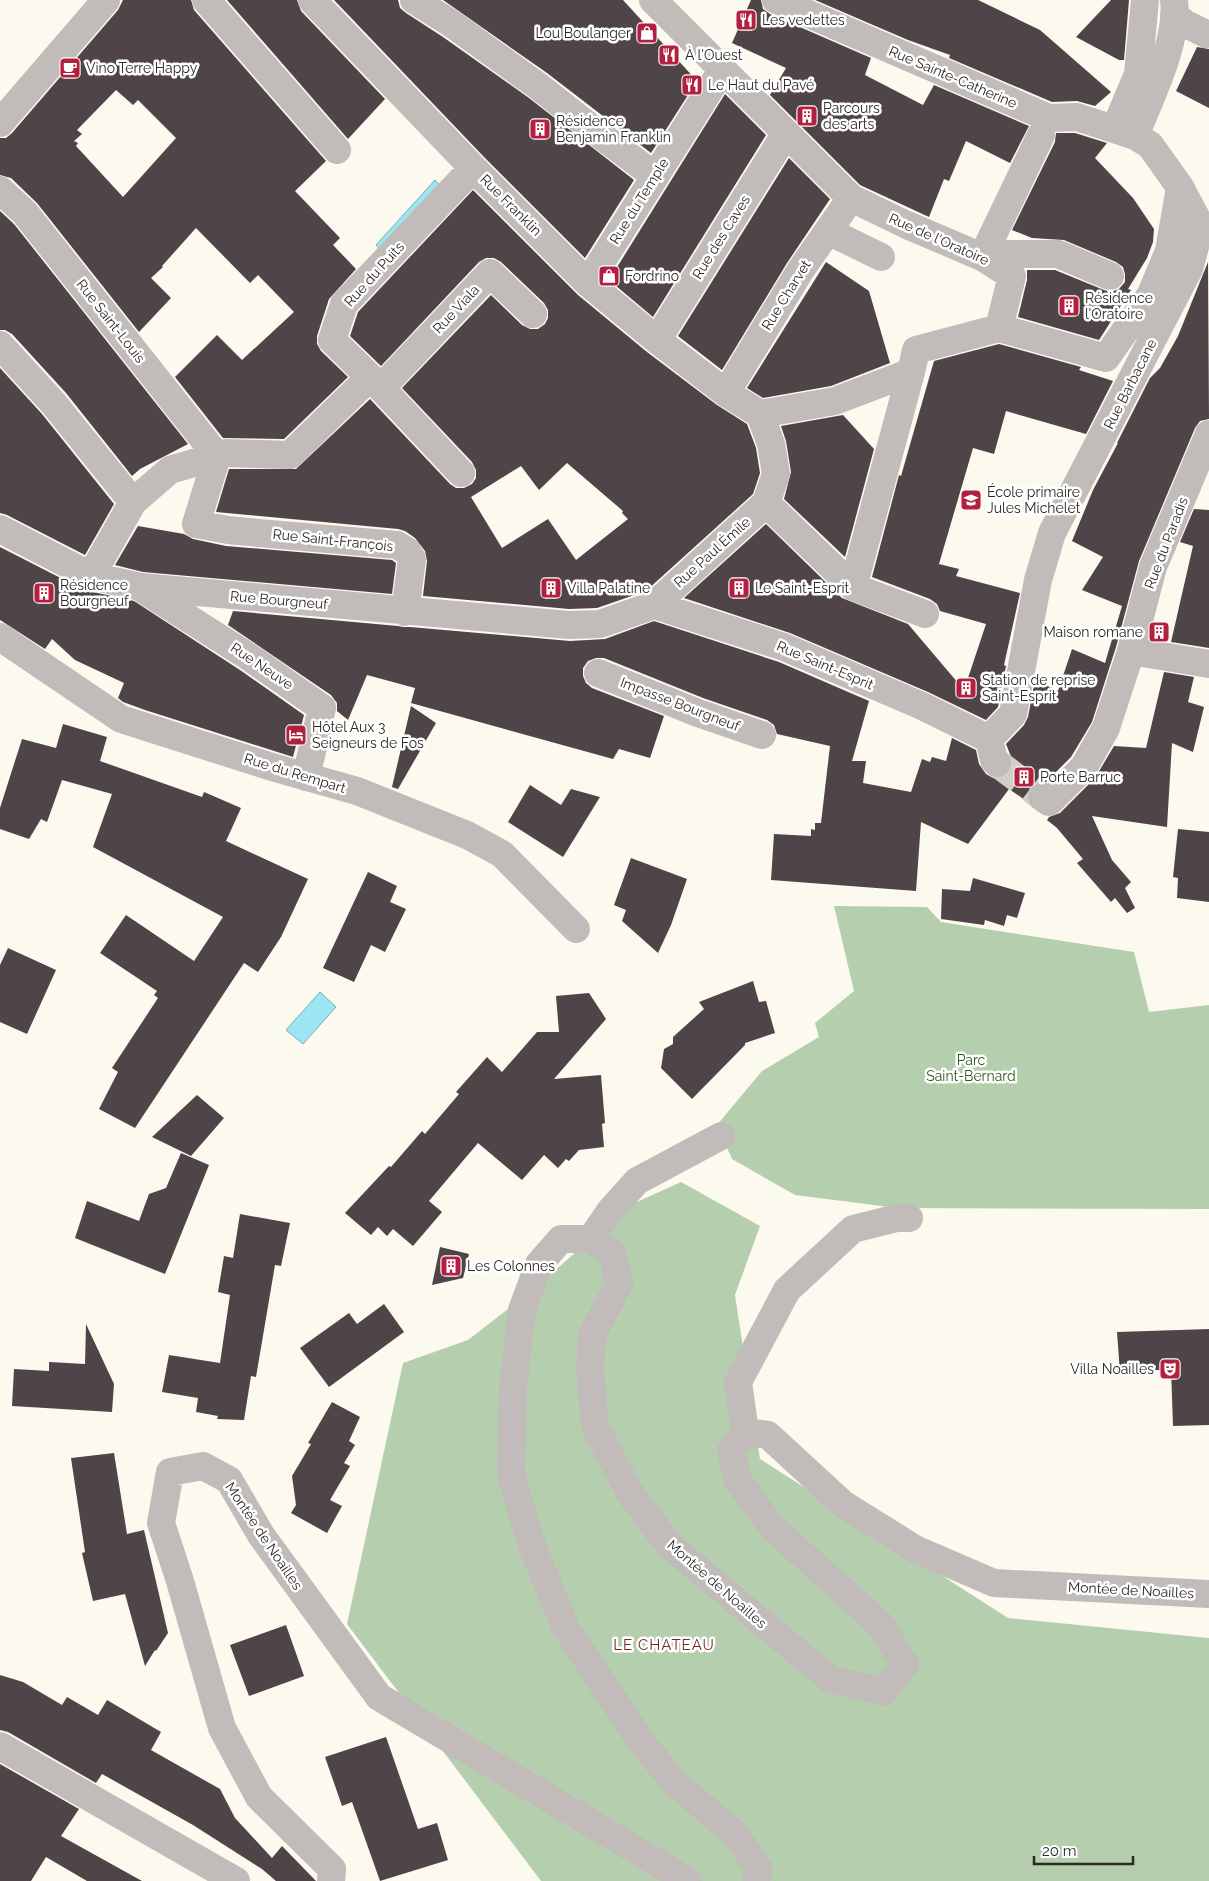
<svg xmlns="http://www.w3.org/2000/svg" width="1209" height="1881" font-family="Raleway,sans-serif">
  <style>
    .green { fill: #b5cfae }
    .water { fill: #9be6f2; stroke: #79aeb4 }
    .building { fill: #4f4448; fill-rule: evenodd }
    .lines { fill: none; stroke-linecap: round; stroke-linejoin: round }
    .street-tunnel { stroke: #d2d0c6; stroke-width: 28; stroke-dasharray: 28 14; stroke-linecap: butt }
    .street { stroke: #c1bbba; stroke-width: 28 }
    .labels { text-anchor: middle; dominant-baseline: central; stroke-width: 5; stroke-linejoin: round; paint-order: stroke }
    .poi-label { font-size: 14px; fill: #2b2a25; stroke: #fff; text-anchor: start }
    .street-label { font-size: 14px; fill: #2b2a25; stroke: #fff }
    .park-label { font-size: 14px; fill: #2a5a1d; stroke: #fff }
    .neighbourhood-label { font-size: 15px; letter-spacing: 1px; fill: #712a33; stroke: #fff }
  </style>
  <rect width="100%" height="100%" fill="#fcf9ee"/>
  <path class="green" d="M834 906 927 907 941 922 1134 952 1149 1012 1209 1005V1209L897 1208 795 1195 732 1159 717 1125 762 1071 819 1037 815 1023 854 991Z
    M681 1182 760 1226 735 1295 760 1459 1008 1618 1209 1638V1881H541L347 1624 403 1363 468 1340 534 1289 628 1206Z"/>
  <path class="water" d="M435 180 439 184 380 249 376 245Z
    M320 992 336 1007 303 1044 286 1030Z"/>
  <path class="building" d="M123 0H191L194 10 326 161 295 191 340 238 333 245 356 269 329 299 317 336V344L321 351 348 377 284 439 223 438 175 377 217 335 242 360 294 312 258 275 250 283 196 228 162 266 163 267 151 278 171 298 139 332 37 203 11 178 0 175V138H6L12 133 118 10ZM116 90 133 105 138 100 176 138 123 197 76 146 78 143 74 141 82 134 77 130Z
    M227 0H297L301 11 385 99 348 139Z
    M334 0H398L400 8 406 13 443 37 529 98 634 180 585 258 484 157Z
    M443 0H623L697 81 651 153 547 73Z
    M751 0H761L763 9 770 14 871 58 865 75 923 105 934 85 1029 126 1010 163 966 141 949 181 944 179 929 217 860 185 770 95 786 68 732 43Z
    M815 0H978L1040 30 1111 92 1095 106 1077 101 1052 102 949 58 950 55 908 40Z
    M1111 0H1129L1124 60H1119L1076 37Z
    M1197 47 1209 49V108L1176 91Z
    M725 94 766 135 653 317 609 280Z
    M1056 133H1075L1107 143 1095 158 1133 198 1154 229 1153 242 1147 258 1128 289 1131 290 1099 340 1018 317 1027 280V270H1055L1104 290 1111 292 1119 289 1125 282V274L1123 267 1116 262 1064 240 1032 238 1012 230 1055 142Z
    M789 158 830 199 787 263 722 370 678 336Z
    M473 190 578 295 647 352 717 405 747 424 756 448 760 473 753 494 646 591 597 608 569 609 423 596 427 561 425 551 415 538 405 531 398 529 216 512 229 469H296L370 399 450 484 456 488H464L472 484 476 478V470L472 462 402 388 491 295 522 325 530 329H538L545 324 548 318V310L544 303 501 262 494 258H486L479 262 381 366 350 336 358 312ZM567 463 623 511 622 513 628 519 576 560 548 519 502 548 471 497 521 466 539 490Z
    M0 211 14 224 188 444 140 469 132 476 66 393 12 334 5 330H0Z
    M826 262 869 291 890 363 831 386 763 398 747 388Z
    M1208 262 1209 419 1200 421 1195 428 1139 561 1116 647 1092 722 1071 757 1046 782 1036 783 1030 788 1027 795 1028 802 1009 789 968 844 921 822 916 891 771 880 774 834 811 836V829L815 830V823H821L830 746 777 734 774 725 767 720 703 698 604 658H596L588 661 583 668V676L586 683 592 688 664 716 650 758 619 749 613 759 411 703 415 688 367 675 348 720 337 711V703L331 695 228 625 233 611 398 626 403 627H410L570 641 605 639 654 621 779 662 869 701 852 761H866L863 783 911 792 922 759 930 762 932 757 946 761 952 738 976 750 979 764 986 774 993 778H1002L1008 774 1012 767V759L1006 744 1024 725 1028 717 1035 680 1058 691 1072 649 1105 663 1122 606 1082 590 1103 557 1072 541 1093 490 1118 443H1117L1150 378 1160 368 1178 336Z
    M999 344 1081 367 1079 370 1113 381 1086 434 1006 411 994 454 973 448 939 564 959 569 956 576 1020 593 1004 665 1006 666 998 707 986 720 928 692 790 633 684 598 766 524 842 598 908 624 964 690 986 624 940 611 937 604 930 599 872 577 899 475 901 476 934 361Z
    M0 368 42 414 114 504 85 555 7 515 0 513Z
    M843 415 874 449 845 557 784 499 791 472 786 441 781 426Z
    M1194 509 1209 510V648L1171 642 1193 546 1180 542Z
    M138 526 184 534 193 539 226 546 392 560 396 563 392 594 143 572 115 565Z
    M0 547 84 590 134 601 240 670 304 715 293 757 145 710 123 702 118 698 124 683 75 660 52 639 45 649 0 620Z
    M1164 672 1194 677 1188 702 1204 707 1193 752 1172 743 1167 827 1092 816 1112 860 1131 882 1125 888 1135 908 1127 913 1115 898 1111 902 1077 863 1083 859 1057 828 1047 820 1049 817 1060 813 1095 778 1114 746 1146 748Z
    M411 706 436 723 398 789 392 787Z
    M63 724 107 737 100 761 202 797 204 792 241 808 226 841 308 879 281 937 258 972 244 963 135 1128 99 1109 118 1072 112 1068 158 998 154 995 157 991 100 953 126 915 194 961 223 917 93 847 112 794 62 780 47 822 41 819 29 839 0 829V808L22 739 56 748Z
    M530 785 561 805 571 789 600 797 563 857 508 822Z
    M1178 829 1209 832V902L1177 898 1178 878 1173 877Z
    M631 858 687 879 671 925 658 953 622 921 626 910 614 905Z
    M368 872 397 886 390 902 406 909 385 952 371 945 354 982 323 968Z
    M973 878 1025 893 1017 918 1007 915 1004 926 985 920 984 925 941 919 942 889 970 891Z
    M8 948 56 970 27 1034 0 1022V965Z
    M753 981 759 1002 766 1001 775 1033 745 1043V1045L692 1099 661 1068 664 1049 673 1044V1037L704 1009 699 1002Z
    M589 993 606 1019 554 1079 601 1075 605 1123 602 1124 604 1147 579 1150 569 1161 566 1159 558 1168 544 1155 522 1180 478 1143 429 1201 442 1212 413 1246 393 1229 387 1236 378 1227 371 1235 345 1213 389 1166 391 1167 422 1131 425 1134 459 1094 456 1092 487 1057 502 1072 537 1032H559L556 996Z
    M197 1095 224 1118 191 1156 152 1137Z
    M181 1153 209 1165 165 1274 75 1238 87 1201 139 1221 149 1194 166 1188Z
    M240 1214 290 1223 281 1266 275 1265 256 1377 251 1376 244 1420 217 1419 218 1416 196 1412 198 1398 162 1392 169 1355 220 1363 230 1295 218 1292 224 1256 233 1258Z
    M440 1247 469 1254 463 1278 432 1285Z
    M384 1304 404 1332 329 1387 300 1348 349 1313 357 1324Z
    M86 1324 114 1384 112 1412 12 1406 14 1369 49 1371V1362L85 1364Z
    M1209 1329V1425L1173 1426 1171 1369 1120 1373 1117 1332Z
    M332 1402 360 1417 349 1441 355 1445 344 1463 350 1466 330 1500 342 1506 327 1533 291 1513 296 1505 292 1476 311 1444 308 1443Z
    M114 1453 127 1534 144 1530 168 1633 156 1651 155 1650 145 1666 125 1594 93 1601 82 1553 85 1552 71 1458Z
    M286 1625 304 1676 249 1696 230 1645Z
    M0 1675 23 1682 62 1705 67 1697 98 1715 107 1700 161 1732 151 1750 220 1789 235 1818 272 1858 282 1846 316 1881H276L262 1869 193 1825 102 1774 96 1783 8 1732 0 1730Z
    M386 1737 418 1829 437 1823 448 1860 380 1881 352 1802 342 1806 325 1757Z
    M0 1764 79 1809 61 1836 142 1881H87L46 1857 31 1881H0Z"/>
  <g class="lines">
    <path class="street-tunnel" d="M997 763 1042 797"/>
    <path class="street" d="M206 0 337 150
      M312 0 473 168 588 283 657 340 726 393 760 414 835 401 911 372 916 350 999 328
      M414 0 452 24 538 86 599 134 655 176
      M653 0 851 198 907 225 982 257 1012 276 999 328 1106 358 1151 294 1169 251 1180 187
      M776 0 1049 118 1077 117 1135 136 1150 145 1180 187 1197 219 1196 243 1189 269 1052 533 1038 580 1013 714 989 739
      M1174 14 1184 23 1206 34
      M0 123 106 0
      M1115 129 1138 74 1145 0
      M1135 136C1150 98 1179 41 1174 0
      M0 190 25 213 217 456 226 453 290 455 370 377
      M828 231 881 257
      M988 245 1041 135
      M997 266 1005 254H1058L1110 276
      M588 283 717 78 724 71
      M657 340 786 133
      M0 345 54 404 133 502
      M381 388 490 273 533 314
      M726 393 800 271 851 198
      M461 473 381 388 332 340 344 304 473 168
      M766 503 853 587 925 614
      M0 529 91 576 141 587 569 625 600 624 654 605 766 503 776 474 771 444 760 414
      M91 576 133 502 170 470 217 456 196 524 228 530 270 534 397 545 407 551 412 559 405 612
      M853 587 911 372
      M144 590 249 657 322 708 306 777
      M654 605 784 647 922 706 989 739
      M0 637 121 719 272 767 357 791 467 835 502 854 576 929
      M1131 651 1209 664
      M598 673 698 713 762 735
      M989 739 994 760 997 763
      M1042 797 1049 802 1084 767 1106 728 1131 651 1153 567 1209 434
      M591 1239 610 1211 637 1181 721 1136
      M745 1432 731 1451 738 1481 773 1528 880 1624 905 1665 883 1692 830 1679 669 1545 630 1493 595 1426 590 1370 592 1335 619 1284 612 1253 591 1239H561L539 1264 522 1310 513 1388 511 1475 533 1549 566 1628 641 1741 673 1781 736 1835 759 1869 756 1881
      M745 1432 768 1435 843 1504 915 1549 994 1583 1209 1594
      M745 1432 738 1382 787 1290 853 1229 897 1218H909
      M0 1746 236 1881
      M331 1881 332 1869 259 1797 222 1728 180 1581 161 1523 170 1472 203 1466 229 1480 261 1535 379 1697 688 1881"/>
  </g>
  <defs>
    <g id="restaurant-square" transform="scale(1.125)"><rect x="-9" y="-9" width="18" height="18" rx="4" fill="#b2203f" stroke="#fff"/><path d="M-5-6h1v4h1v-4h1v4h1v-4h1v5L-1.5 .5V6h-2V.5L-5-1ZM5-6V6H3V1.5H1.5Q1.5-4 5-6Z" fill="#fff"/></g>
    <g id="shop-square" transform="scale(1.125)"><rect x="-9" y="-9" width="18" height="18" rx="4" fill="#b2203f" stroke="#fff"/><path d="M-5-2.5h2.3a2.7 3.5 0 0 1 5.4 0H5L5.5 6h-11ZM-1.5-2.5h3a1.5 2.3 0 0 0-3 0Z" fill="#fff"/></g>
    <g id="cafe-square" transform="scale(1.125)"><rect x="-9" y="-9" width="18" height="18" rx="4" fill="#b2203f" stroke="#fff"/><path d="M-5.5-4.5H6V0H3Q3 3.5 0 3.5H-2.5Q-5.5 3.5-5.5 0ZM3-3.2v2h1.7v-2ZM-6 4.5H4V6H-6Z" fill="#fff"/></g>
    <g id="building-square" transform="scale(1.125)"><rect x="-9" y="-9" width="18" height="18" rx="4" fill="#b2203f" stroke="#fff"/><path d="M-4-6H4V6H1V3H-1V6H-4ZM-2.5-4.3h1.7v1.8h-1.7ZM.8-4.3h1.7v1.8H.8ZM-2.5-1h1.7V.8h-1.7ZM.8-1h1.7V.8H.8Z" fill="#fff"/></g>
    <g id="school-square" transform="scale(1.125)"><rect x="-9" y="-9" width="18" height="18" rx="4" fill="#b2203f" stroke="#fff"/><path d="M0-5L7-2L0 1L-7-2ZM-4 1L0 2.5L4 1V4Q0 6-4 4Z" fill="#fff"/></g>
    <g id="hotel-square" transform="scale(1.125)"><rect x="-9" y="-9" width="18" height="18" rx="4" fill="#b2203f" stroke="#fff"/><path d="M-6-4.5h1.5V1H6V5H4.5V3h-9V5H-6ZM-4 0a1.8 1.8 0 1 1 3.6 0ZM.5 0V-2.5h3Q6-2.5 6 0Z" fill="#fff"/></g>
    <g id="theatre-square" transform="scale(1.125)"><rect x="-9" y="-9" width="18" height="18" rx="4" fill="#b2203f" stroke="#fff"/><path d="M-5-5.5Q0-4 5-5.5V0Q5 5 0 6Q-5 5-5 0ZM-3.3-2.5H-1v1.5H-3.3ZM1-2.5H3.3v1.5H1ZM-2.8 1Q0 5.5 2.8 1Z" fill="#fff"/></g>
  </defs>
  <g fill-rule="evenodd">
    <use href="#restaurant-square" x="746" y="20"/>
    <use href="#shop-square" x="647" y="33"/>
    <use href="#restaurant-square" x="669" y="55"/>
    <use href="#cafe-square" x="70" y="68"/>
    <use href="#restaurant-square" x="692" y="85"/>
    <use href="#building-square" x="807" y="116"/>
    <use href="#building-square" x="540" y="129"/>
    <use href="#shop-square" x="609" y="276"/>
    <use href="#building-square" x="1069" y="306"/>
    <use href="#school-square" x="971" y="500"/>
    <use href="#building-square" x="551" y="588"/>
    <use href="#building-square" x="739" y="588"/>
    <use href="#building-square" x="44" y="593"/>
    <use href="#building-square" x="1159" y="632"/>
    <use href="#building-square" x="966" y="688"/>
    <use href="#hotel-square" x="296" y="735"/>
    <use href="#building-square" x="1024" y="777"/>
    <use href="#building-square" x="451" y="1266"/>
    <use href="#theatre-square" x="1170" y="1369"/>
  </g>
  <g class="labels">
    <g class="poi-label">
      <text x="762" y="20">Les vedettes</text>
      <text x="631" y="33" text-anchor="end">Lou Boulanger</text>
      <text x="685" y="55">À l'Ouest</text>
      <text x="86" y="68">Vino Terre Happy</text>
      <text x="708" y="85">Le Haut du Pavé</text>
      <text x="823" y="108">Parcours<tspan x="823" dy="16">des arts</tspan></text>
      <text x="556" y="121">Résidence<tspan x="556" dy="16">Benjamin Franklin</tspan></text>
      <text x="625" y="276">Fordrino</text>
      <text x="1085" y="298">Résidence<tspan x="1085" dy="16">l'Oratoire</tspan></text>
      <text x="987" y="492">École primaire<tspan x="987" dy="16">Jules Michelet</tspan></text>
      <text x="60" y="585">Résidence<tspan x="60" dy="16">Bourgneuf</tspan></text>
      <text x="567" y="588">Villa Palatine</text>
      <text x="755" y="588">Le Saint-Esprit</text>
      <text x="1143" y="632" text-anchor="end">Maison romane</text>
      <text x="982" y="680">Station de reprise<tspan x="982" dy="16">Saint-Esprit</tspan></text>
      <text x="312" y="727">Hôtel Aux 3<tspan x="312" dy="16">Seigneurs de Fos</tspan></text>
      <text x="1040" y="777">Porte Barruc</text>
      <text x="467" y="1266">Les Colonnes</text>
      <text x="1154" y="1369" text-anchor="end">Villa Noailles</text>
    </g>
    <g class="street-label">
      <text transform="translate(953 77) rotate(23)">Rue Sainte-Catherine</text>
      <text transform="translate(639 201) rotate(-58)">Rue du Temple</text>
      <text transform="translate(511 205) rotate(45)">Rue Franklin</text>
      <text transform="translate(721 237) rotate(-58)">Rue des Caves</text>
      <text transform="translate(939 239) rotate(24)">Rue de l'Oratoire</text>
      <text transform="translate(374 274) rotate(-48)">Rue du Puits</text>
      <text transform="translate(786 295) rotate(-58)">Rue Charvet</text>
      <text transform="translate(456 309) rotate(-47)">Rue Viala</text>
      <text transform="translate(111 321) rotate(52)">Rue Saint-Louis</text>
      <text transform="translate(1130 384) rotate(-63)">Rue Barbacane</text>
      <text transform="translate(333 540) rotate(6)">Rue Saint-François</text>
      <text transform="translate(1166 543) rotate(-69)">Rue du Paradis</text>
      <text transform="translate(712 552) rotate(-42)">Rue Paul Émile</text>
      <text transform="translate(279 600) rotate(5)">Rue Bourgneuf</text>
      <text transform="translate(825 665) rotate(23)">Rue Saint-Esprit</text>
      <text transform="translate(262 666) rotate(34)">Rue Neuve</text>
      <text transform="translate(680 704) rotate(21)">Impasse Bourgneuf</text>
      <text transform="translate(295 773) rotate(17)">Rue du Rempart</text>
      <text transform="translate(264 1536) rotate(56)">Montée de Noailles</text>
      <text transform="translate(717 1584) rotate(41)">Montée de Noailles</text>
      <text transform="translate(1131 1590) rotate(3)">Montée de Noailles</text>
    </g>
    <g class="park-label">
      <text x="971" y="1060">Parc<tspan x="971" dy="16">Saint-Bernard</tspan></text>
    </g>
    <g class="neighbourhood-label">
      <text x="664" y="1645">LE CHATEAU</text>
    </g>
  </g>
  <path d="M1034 1856v8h99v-8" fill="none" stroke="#2b2a25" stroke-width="2.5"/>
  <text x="1042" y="1856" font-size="15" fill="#2b2a25" stroke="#ffffff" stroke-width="4" paint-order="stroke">20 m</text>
</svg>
